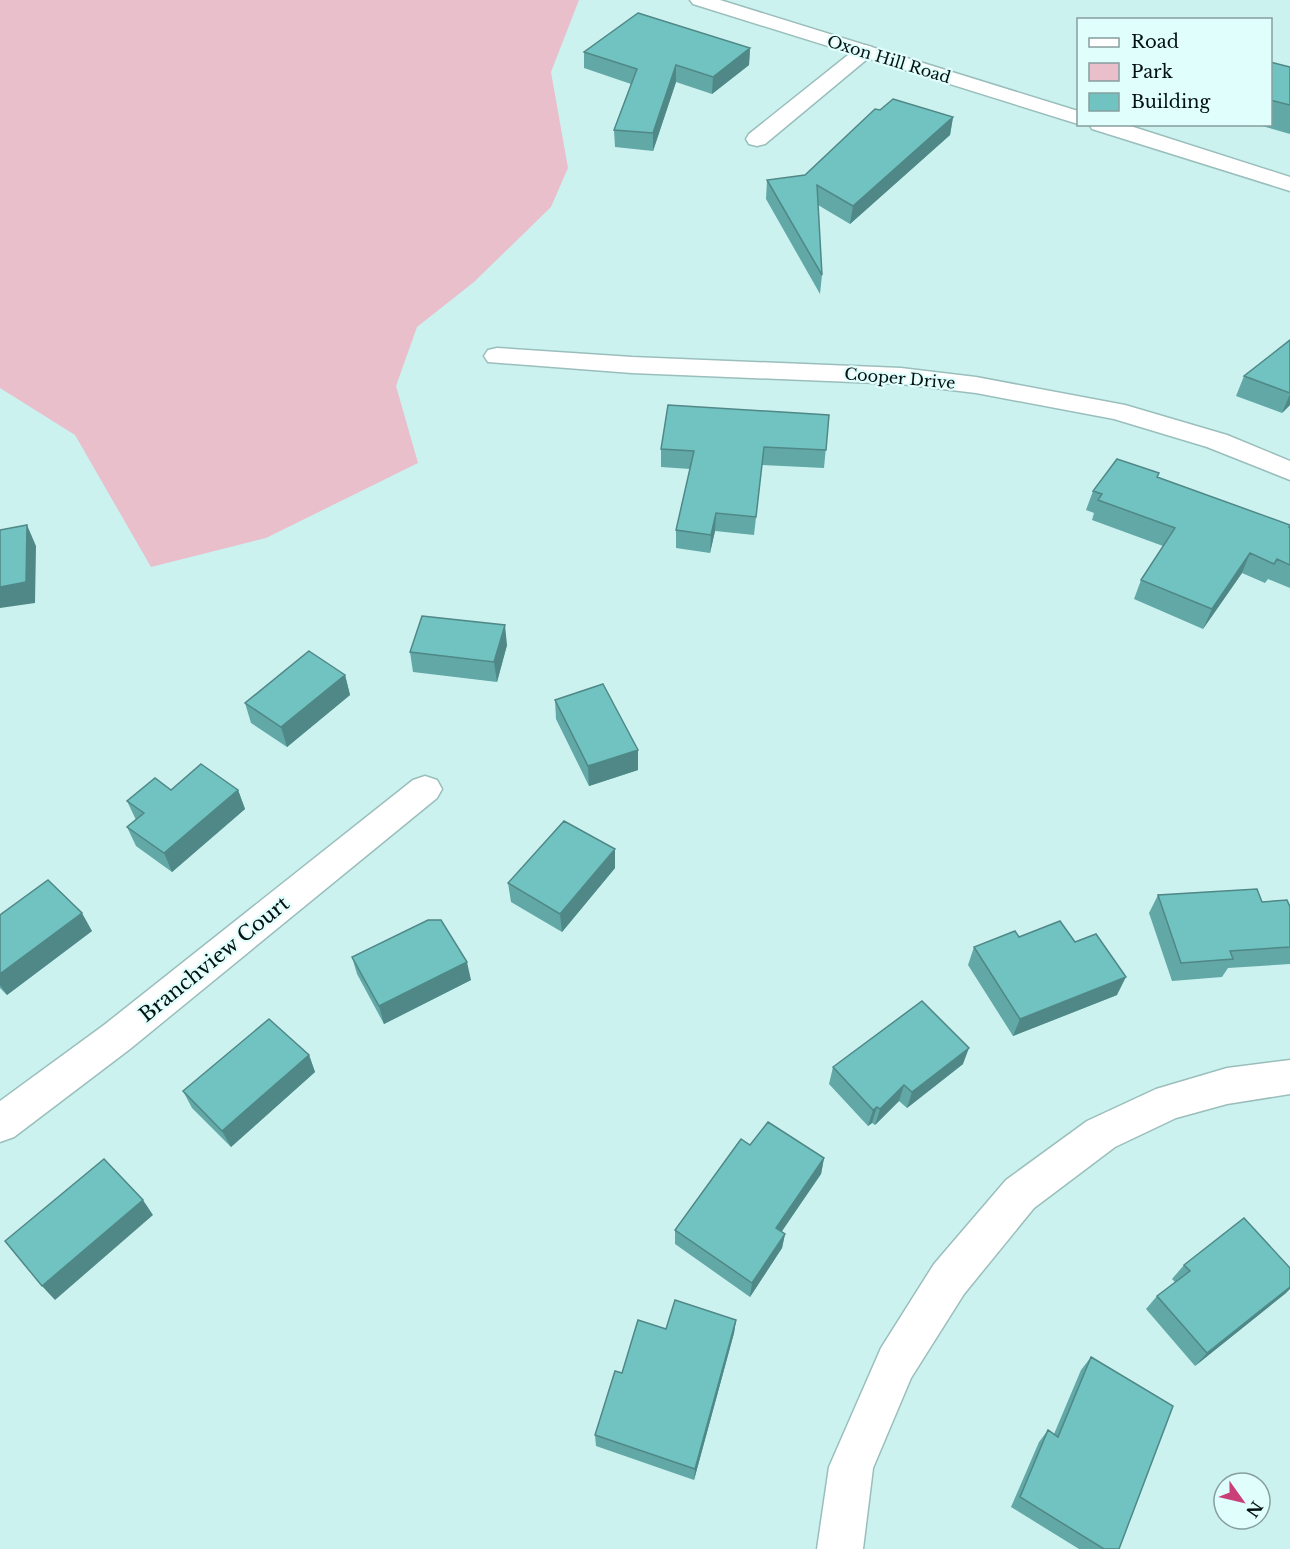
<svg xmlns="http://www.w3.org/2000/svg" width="1290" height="1549" font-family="'Libre Baskerville',serif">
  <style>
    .green { fill: #e8bfcb }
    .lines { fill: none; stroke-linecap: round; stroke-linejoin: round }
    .minor-casing { stroke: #9abebc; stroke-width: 3 }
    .secondary-casing { stroke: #9abebc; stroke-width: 3 }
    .minor { fill: #fff; fill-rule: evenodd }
    .secondary { fill: #fff; fill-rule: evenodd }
    .wall { fill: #61a8a6 }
    .shaded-wall { fill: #4f8887 }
    .building { fill: #71c3c1; stroke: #4f8887; stroke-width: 1.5 }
    .labels { text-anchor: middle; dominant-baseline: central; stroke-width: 4.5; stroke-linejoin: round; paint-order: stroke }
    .far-street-label { font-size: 16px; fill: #041111; stroke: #dffefc }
    .street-label { font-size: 20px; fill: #041111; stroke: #dffefc }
  </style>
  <rect width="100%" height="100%" fill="#ccf2f0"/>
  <path class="green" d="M0 0H579L551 72 568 168 551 207 474 282 417 327 396 386 418 463 266 538 151 567 75 435 0 388Z"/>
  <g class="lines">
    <g class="minor-casing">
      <path id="minor" d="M865 45 872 47 875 51 872 55 765 144 757 146 749 144 746 139 749 134 858 47Z
        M497 348 632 357 901 368 976 377 1125 405 1227 435 1290 461V480L1207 447 1114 419 976 393 901 384 632 373 488 362 484 356 488 350Z
        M425 776 437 780 442 789 437 798 130 1049 14 1137 0 1142V1101L104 1025 413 780Z
        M1290 1060V1094L1227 1104 1176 1118 1115 1147 1034 1208 964 1294 911 1378 873 1468 863 1549H817L829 1467 881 1348 934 1264 1006 1180 1087 1121 1156 1089 1227 1068Z"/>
    </g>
    <g class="secondary-casing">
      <path id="secondary" d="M690 0H720L1078 111V124L693 4Z
        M1089 124H1124L1290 177V191L1092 129Z"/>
    </g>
    <use href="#minor" class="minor"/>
    <use href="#secondary" class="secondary"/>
  </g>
  <path class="wall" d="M750 48 749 65 712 94 676 82 653 151 615 147 614 130 631 84 584 68V52Z
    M1270 62 1290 67V134L1255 124H1270Z
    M880 110 953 117 950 135 850 224 818 205 822 275 820 294 766 199 767 180 805 175Z
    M1290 340V405L1282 413 1236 396 1244 376Z
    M829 415 824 468 762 465 754 535 715 531 710 553 676 548V530L690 469 661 467V449Z
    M1159 473 1158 478 1290 527V588L1268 579 1265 583 1242 573 1203 629 1134 599 1141 580 1163 546 1092 520 1094 513 1086 510 1093 491Z
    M507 645 497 682 413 672 410 652Z
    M345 675 350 695 287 747 251 723 245 703Z
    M555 700 638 770 589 786 556 719Z
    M171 790H238L245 809 172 872 136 846 127 827 136 820 127 801Z
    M615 868 562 932 511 902 508 883Z
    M1158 895 1262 902 1290 907V964L1228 968 1222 977 1172 981 1149 913Z
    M0 915 92 931 7 995 0 988Z
    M1019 937 1075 942 1117 995 1013 1036 968 965 974 947Z
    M352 957 471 980 384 1024 357 974Z
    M309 1055 315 1072 231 1147 192 1108 183 1091Z
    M963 1064 907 1108 899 1101 875 1125 872 1123 868 1126 829 1084 833 1067Z
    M750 1145 824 1158 821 1174 781 1231 785 1234 782 1248 750 1297 675 1244V1230Z
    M1184 1265 1286 1293 1195 1366 1146 1309 1157 1296 1175 1282 1172 1279Z
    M736 1320 734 1333 694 1480 596 1446 595 1435 622 1373Z
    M1091 1357 1119 1549H1079L1011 1507 1039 1442 1048 1430 1054 1434 1081 1370Z"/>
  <path class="shaded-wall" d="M750 48 749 65 712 94 713 77Z
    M676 65V82L653 151V133Z
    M953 117 950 135 850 224 853 206Z
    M1290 394V405L1282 413Z
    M716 513 715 531 710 553 711 535Z
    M27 525 36 546 35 603 0 608V587Z
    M1250 553 1242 573 1203 629 1212 609Z
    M505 625 507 645 497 682 494 662Z
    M345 675 350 695 287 747 281 727Z
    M638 750V770L589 786 588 766Z
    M238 790 245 809 172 872 164 853Z
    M615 849V868L562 932 560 914Z
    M82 913 92 931 7 995 0 985V974Z
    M467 962 471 980 384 1024 379 1006Z
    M1126 977 1117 995 1013 1036 1020 1019Z
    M969 1048 963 1064 907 1108 912 1092Z
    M309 1055 315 1072 231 1147 222 1131Z
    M904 1085 899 1101 875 1125 880 1109Z
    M877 1107 872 1123 868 1126 873 1110Z
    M824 1158 821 1174 774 1243 776 1228Z
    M143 1200 153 1215 55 1300 42 1286Z
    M785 1234 782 1248 750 1297 752 1283Z
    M1290 1287V1289L1286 1293 1195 1366 1207 1353Z
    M736 1320 734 1333 694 1480 695 1469Z"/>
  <path class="building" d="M638 13 750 48 713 77 676 65 653 133 614 130 637 69 584 52Z
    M1270 62 1290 67V105L1270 100Z
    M893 99 953 117 853 206 817 185 822 275 767 180 805 175 875 109 880 110Z
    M1290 340V393L1244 376Z
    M668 405 829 415 826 450 764 447 756 517 716 513 711 535 676 530 694 451 661 449Z
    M1117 459 1159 473 1157 477 1290 525 1289 527H1290V565L1277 559 1274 564 1250 553 1212 609 1141 580 1175 528 1098 500 1102 494 1093 491Z
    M27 525 26 582 0 587V530Z
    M422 616 505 625 494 662 410 652Z
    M309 651 345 675 281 727 245 703Z
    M603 684 638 750 588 766 555 700Z
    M201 764 238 790 164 853 127 827 144 813 127 801 155 778 171 790Z
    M564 821 615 849 560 914 508 883Z
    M48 880 82 913 0 974V915Z
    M1257 889 1262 902 1287 900 1290 907V947L1230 951 1233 959 1181 963 1158 895Z
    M428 920H441L467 962 379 1006 352 957Z
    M1060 921 1075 942 1096 934 1126 977 1020 1019 974 947 1015 931 1019 937Z
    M922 1001 969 1048 912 1092 904 1085 880 1109 877 1107 873 1110 833 1067Z
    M269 1019 309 1055 222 1131 183 1091Z
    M768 1122 824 1158 776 1228 785 1234 752 1283 675 1230 741 1139 750 1145Z
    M104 1159 143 1200 42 1286 5 1241Z
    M1244 1218 1290 1268V1287L1207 1353 1157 1296 1190 1271 1184 1265Z
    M675 1300 736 1320 695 1469 595 1435 615 1371 622 1373 638 1320 666 1329Z
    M1091 1357 1173 1406 1119 1549H1104L1020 1497 1048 1430 1058 1437Z"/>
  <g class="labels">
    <g class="far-street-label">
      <text transform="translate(889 59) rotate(17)">Oxon Hill Road</text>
      <text transform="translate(900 378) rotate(5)">Cooper Drive</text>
    </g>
    <g class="street-label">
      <text transform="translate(214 959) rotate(-39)">Branchview Court</text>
    </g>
  </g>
  <rect x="1077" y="18" width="195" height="108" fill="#dffefc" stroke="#879f9e" stroke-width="1.5"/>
  <rect x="1089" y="38" width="30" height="9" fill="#ffffff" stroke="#879f9e" stroke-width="1.5"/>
  <text x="1131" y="48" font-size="18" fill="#041111">Road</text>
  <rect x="1089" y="63" width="30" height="18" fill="#e8bfcb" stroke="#879f9e" stroke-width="1.5"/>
  <text x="1131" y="78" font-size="18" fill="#041111">Park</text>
  <rect x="1089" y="93" width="30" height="18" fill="#71c3c1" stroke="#879f9e" stroke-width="1.5"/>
  <text x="1131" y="108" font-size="18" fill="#041111">Building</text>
  <g transform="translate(1242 1501) rotate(124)"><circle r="28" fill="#dffefc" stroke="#879f9e" stroke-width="1.5"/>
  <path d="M0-4.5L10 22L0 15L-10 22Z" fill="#c94079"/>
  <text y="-9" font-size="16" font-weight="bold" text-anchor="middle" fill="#041111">N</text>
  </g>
</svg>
